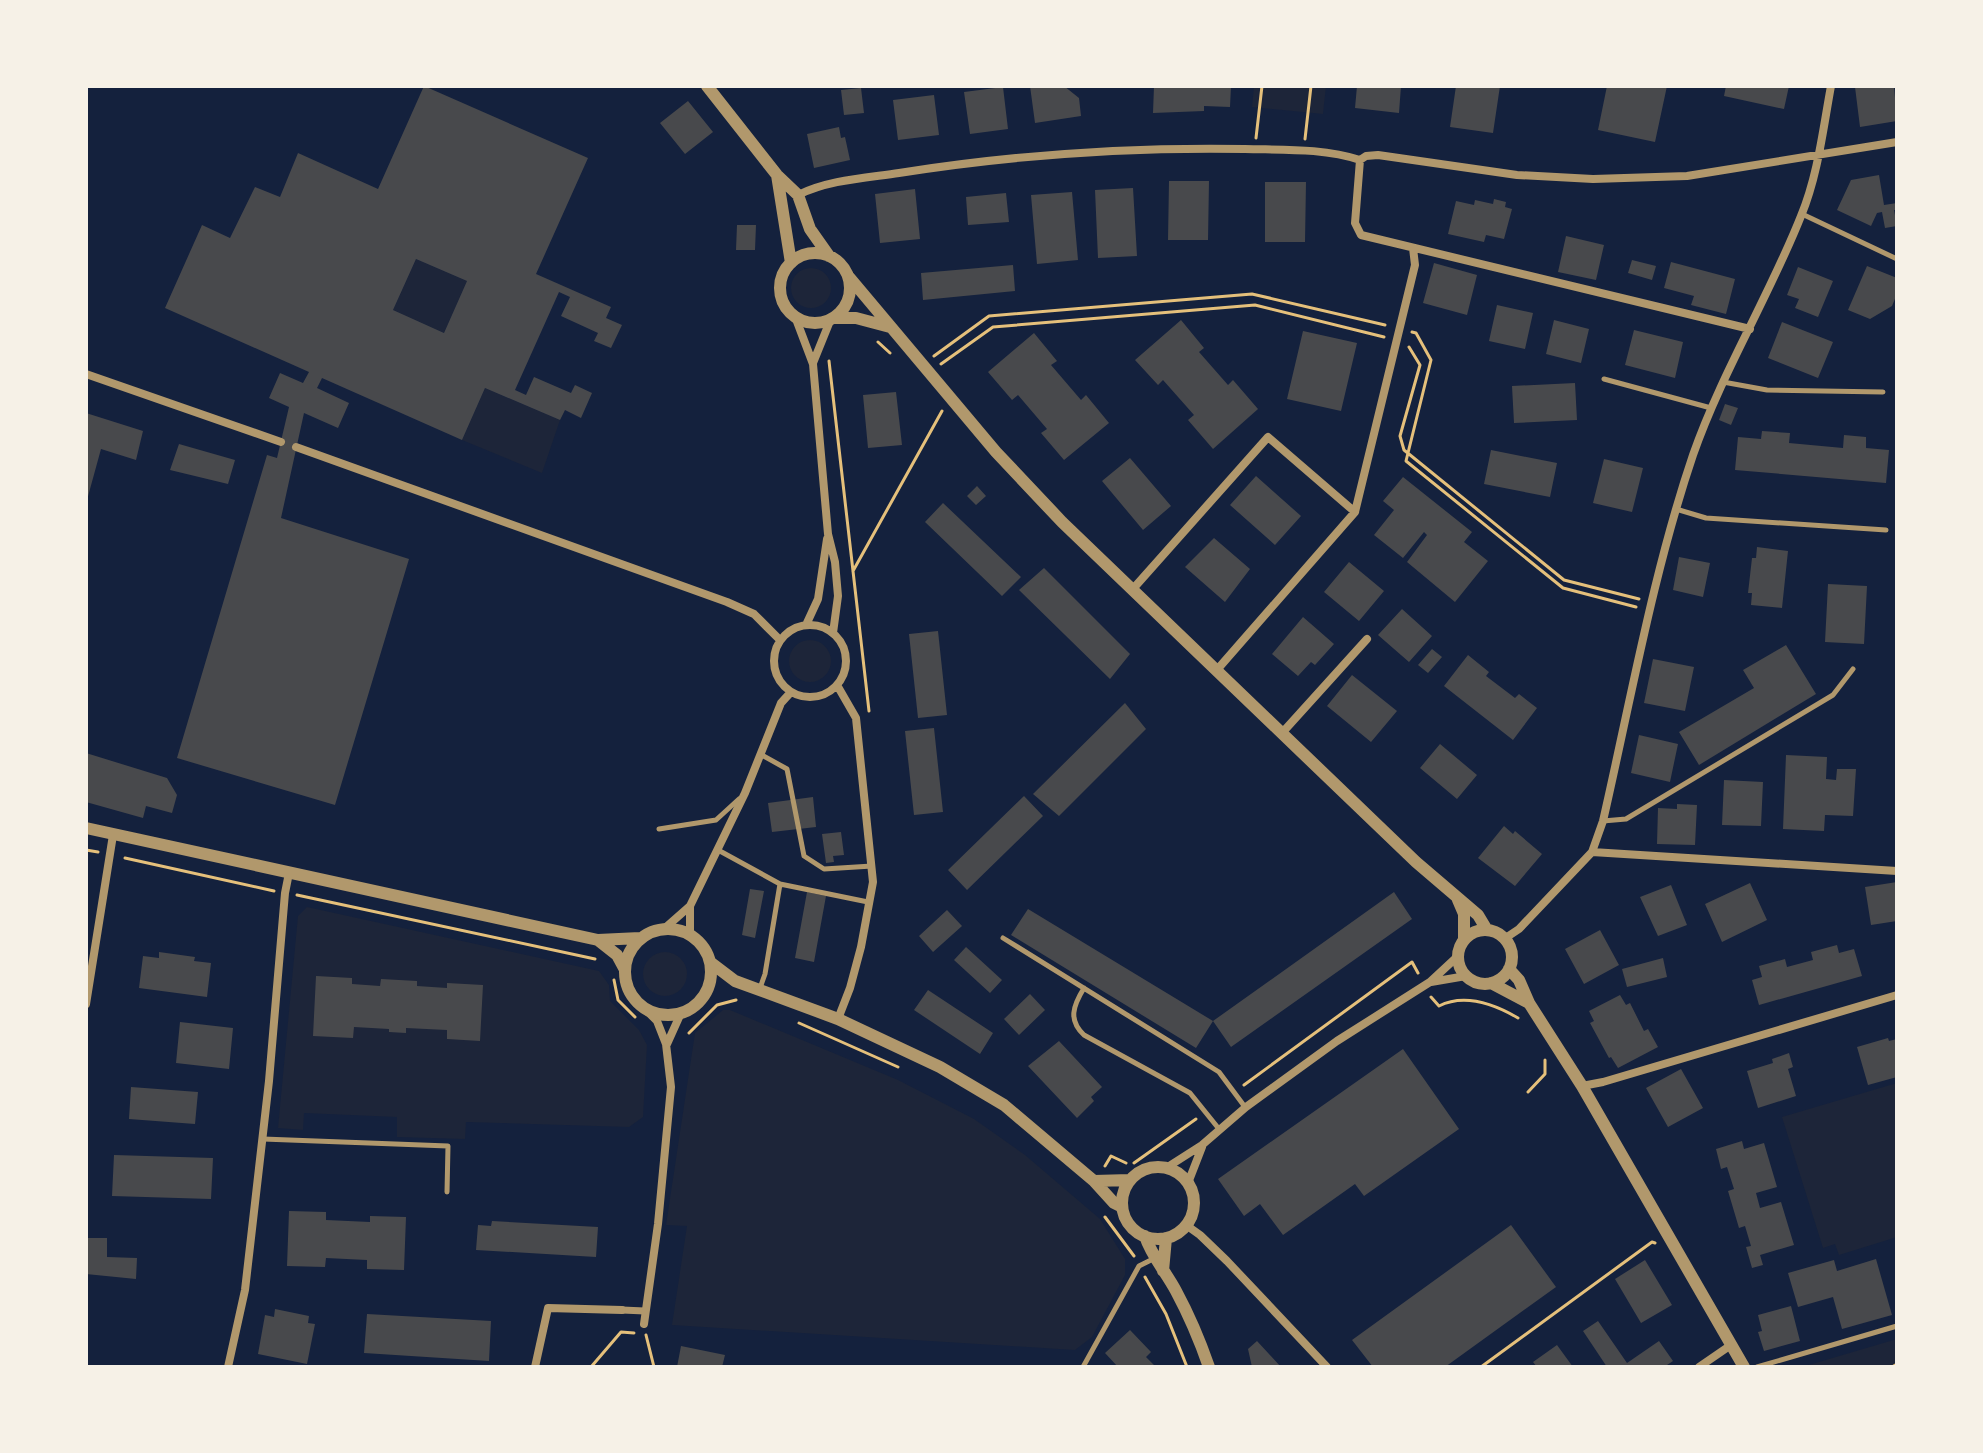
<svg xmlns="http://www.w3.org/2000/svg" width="1983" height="1453" font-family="'IBM Plex Sans',sans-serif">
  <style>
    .green { fill: #1d2539 }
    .building { fill: #48494c; fill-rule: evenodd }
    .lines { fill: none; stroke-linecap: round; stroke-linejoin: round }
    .path { stroke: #e5c07b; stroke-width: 3 }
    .service { stroke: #b1986c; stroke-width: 5 }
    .pedestrian { stroke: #b1986c; stroke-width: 7 }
    .minor { stroke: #b1986c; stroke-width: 8 }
    .tertiary { stroke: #b1986c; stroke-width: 12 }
  </style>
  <rect width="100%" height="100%" fill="#14213d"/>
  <path class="green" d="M1254 86H1326L1323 114 1252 107Z
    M416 259 467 281 444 333 393 310Z
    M791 288a20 20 0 1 1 40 0a20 20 0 1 1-40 0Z
    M485 388 560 420 542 473 462 440Z
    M789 661a21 21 0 1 1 42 0a21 21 0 1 1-42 0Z
    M307 907 599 971 609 985 610 1001 639 1030 647 1045 643 1117 629 1127 466 1122 465 1139 397 1137V1117L304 1113 303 1130 278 1128 298 916Z
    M643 974a22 22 0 1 1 44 0a22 22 0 1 1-44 0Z
    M723 1010H730L898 1080 974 1119 1025 1155 1100 1219 1125 1259V1275L1092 1337 1075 1350 672 1325 687 1226 666 1225 695 1033Z
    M1897 1083V1237L1839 1255 1835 1244 1823 1248 1782 1117Z
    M1897 1339V1367H1802Z"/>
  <path class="building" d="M424 86 588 158 536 274 611 307 606 318 622 325 611 348 594 341 598 333 561 316 570 297 559 292 515 390 526 395 534 377 571 393 575 385 592 393 581 418 565 410 560 420 485 388 462 440 322 378 317 388 349 403 338 428 304 413 281 518 409 559 335 805 177 758 267 455 277 458 289 407 269 398 280 373 303 383 309 372 165 308 202 225 230 238 255 187 280 197 298 153 378 189ZM416 259 467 281 444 333 393 310Z
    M1030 86H1064L1079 98 1081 116 1035 123Z
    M1154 86H1231L1230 107 1204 106V111L1153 113Z
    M1357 86H1401L1399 113 1355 108Z
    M1456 86H1500L1493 133 1450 127Z
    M1607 86H1667L1655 142 1598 130Z
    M1726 86H1789L1784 109 1724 96Z
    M1865 86H1894L1897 121 1860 127 1855 87Z
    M1003 87 1008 129 970 134 964 92Z
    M861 88 864 113 844 115 841 90Z
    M934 95 939 135 898 140 893 100Z
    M688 101 713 132 685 154 660 123Z
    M839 127 841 138 845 137 850 160 814 168 807 134Z
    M1879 175 1884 205 1897 203V210H1894L1897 226 1885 228 1882 212 1877 213 1871 226 1837 210 1851 180Z
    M1169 181H1209L1208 240H1168Z
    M1265 182H1306L1305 242H1265Z
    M1133 188 1137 256 1098 258 1095 190Z
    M915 189 920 239 880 243 875 194Z
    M1072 192 1078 260 1037 264 1031 195Z
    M1006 193 1009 222 968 225 966 197Z
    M1494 199 1506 202 1505 207 1512 209 1504 239 1486 235 1484 242 1448 234 1456 201 1474 205 1475 200 1493 204Z
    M737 225H756L755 250H736Z
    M1566 236 1604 245 1596 280 1558 272Z
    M1632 260 1656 266 1652 280 1628 273Z
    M1671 262 1735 279 1726 314 1691 305 1694 296 1664 288Z
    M1434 263 1477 275 1467 315 1423 303Z
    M1013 265 1015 291 923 300 921 273Z
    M1867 266 1897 278V294L1892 306 1870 319 1848 310Z
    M1798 267 1833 281 1818 317 1795 308 1799 299 1787 295Z
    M1497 305 1533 313 1525 349 1489 341Z
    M1181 320 1204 348 1199 352 1228 385 1233 380 1258 409 1213 449 1188 420 1194 415 1163 380 1158 385 1135 360Z
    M1554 320 1589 329 1581 363 1546 354Z
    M1782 322 1833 342 1818 378 1768 358Z
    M1634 330 1683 342 1675 378 1625 365Z
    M1303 331 1357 343 1341 411 1287 399Z
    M1034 333 1057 361 1051 365 1081 400 1086 395 1109 423 1064 460 1041 433 1047 429 1018 395 1012 400 988 372Z
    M1575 383 1577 420 1514 423 1512 386Z
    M896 392 902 445 868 448 863 395Z
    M1725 404 1738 408 1731 425 1719 420Z
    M86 413 143 431 136 460 101 449 87 500Z
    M1762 431 1790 433 1789 443 1843 448 1844 435 1866 437V448L1889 450 1886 483 1735 470 1738 437 1761 439Z
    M179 444 235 460 228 484 170 470Z
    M1491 450 1557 463 1550 497 1484 484Z
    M1130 458 1171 506 1143 530 1102 481Z
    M1604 459 1643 468 1632 512 1593 503Z
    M1256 476 1301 516 1275 545 1230 505Z
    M1403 477 1472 532 1464 542 1488 561 1455 602 1407 562 1427 535 1424 532 1403 558 1374 535 1394 510 1383 501Z
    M977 486 986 496 976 505 967 496Z
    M943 503 1021 577 1002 596 925 522Z
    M1214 538 1250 569 1225 602 1185 567Z
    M1757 547 1788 551 1782 608 1751 605 1752 593H1748L1752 558H1756Z
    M1679 557 1710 563 1703 597 1673 590Z
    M1349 562 1384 591 1359 621 1324 592Z
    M1044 568 1130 654 1110 679 1019 590Z
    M1828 584 1867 586 1864 644 1825 642Z
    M1402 609 1432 636 1409 662 1378 635Z
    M1303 617 1334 644 1315 665 1311 662 1298 676 1272 654Z
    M938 631 947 715 918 718 909 634Z
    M1786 645 1816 694 1699 765 1679 732 1754 688 1743 670Z
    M1432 649 1442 657 1428 673 1418 665Z
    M1468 655 1489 672 1486 676 1515 698 1519 694 1537 708 1513 740 1444 686Z
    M1653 659 1694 667 1685 711 1644 703Z
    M1352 675 1397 711 1371 742 1327 706Z
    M1125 703 1146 729 1059 816 1033 794Z
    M934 728 943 812 914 815 905 731Z
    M1639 735 1678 744 1670 782 1631 773Z
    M1440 744 1477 775 1457 799 1420 768Z
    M86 753 167 778 177 795 172 813 146 806 143 818 86 802Z
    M1786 755 1827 757 1826 779 1836 780 1837 769H1856L1853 816 1825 815 1824 831 1783 829Z
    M1724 780 1763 782 1761 826 1722 825Z
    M1024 796 1043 816 967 890 948 870Z
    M813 797 816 827 772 832 768 803Z
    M1677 804 1697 805 1695 845 1657 844 1658 808 1677 809Z
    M1504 826 1513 834 1515 831 1542 854 1515 886 1478 858Z
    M841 832 844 855 833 856 834 862 826 863 822 834Z
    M1897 882V921L1871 925 1865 887Z
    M1750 883 1767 920 1722 942 1705 904Z
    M1671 885 1687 925 1658 936 1640 897Z
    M750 889 764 891 755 938 742 935Z
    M807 892 826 896 814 962 795 958Z
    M1394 892 1412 919 1231 1047 1213 1021Z
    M1028 909 1213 1021 1196 1048 1011 935Z
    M947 910 962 926 933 952 919 936Z
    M1600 930 1619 965 1584 984 1565 949Z
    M1837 945 1839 953 1854 949 1862 976 1759 1005 1752 980 1762 977 1759 966 1785 959 1787 967 1813 960 1811 952Z
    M966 947 1002 980 990 993 954 960Z
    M159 952 195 957 194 961 211 963 207 997 139 988 143 956 159 958Z
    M1663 958 1667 977 1627 987 1622 969Z
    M316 976 352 978V984L380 986 381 979 417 981V986L447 988V983L483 985 480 1041 447 1039V1030L406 1028V1033L389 1032V1029L354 1027 353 1038 313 1036Z
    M928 990 993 1033 980 1054 914 1010Z
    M1030 994 1045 1010 1019 1035 1004 1019Z
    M1620 995 1626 1005 1630 1003 1644 1031 1648 1029 1658 1047 1618 1068 1611 1057 1609 1058 1590 1023 1594 1021 1589 1011Z
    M180 1022 233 1028 229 1069 176 1063Z
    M1888 1038 1889 1041 1897 1039V1077L1868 1085 1857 1047Z
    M1059 1041 1102 1087 1091 1097 1094 1101 1077 1118 1028 1066Z
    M1403 1049 1459 1129 1364 1196 1355 1184 1283 1235 1260 1204 1244 1216 1218 1179Z
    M1789 1053 1793 1067 1788 1069 1796 1096 1758 1108 1747 1071 1773 1063 1772 1059Z
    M1681 1069 1703 1108 1668 1127 1646 1088Z
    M131 1087 198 1092 195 1124 129 1119Z
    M1742 1141 1744 1149 1764 1143 1777 1187 1756 1193 1760 1208 1781 1202 1794 1245 1760 1255 1763 1265 1752 1268 1746 1247 1751 1246 1745 1226 1739 1228 1728 1191 1734 1189 1727 1167 1721 1169 1716 1149Z
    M114 1155 213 1158 211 1199 112 1196Z
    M289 1211 326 1212V1220L370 1222V1216L406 1217 404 1270 367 1269V1260L326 1258 325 1267 287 1266Z
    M492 1221 598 1227 596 1257 476 1250 478 1225 491 1226Z
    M1511 1225 1556 1287 1445 1367H1373L1352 1340Z
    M86 1238H107V1257L137 1258 136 1279 86 1274Z
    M1876 1259 1892 1315 1842 1329 1833 1297 1798 1307 1788 1273 1834 1260 1837 1271Z
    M1645 1260 1672 1305 1641 1323 1615 1279Z
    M1791 1306 1800 1341 1764 1351 1758 1332 1762 1331 1758 1315Z
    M275 1309 309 1316 308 1323 315 1324 307 1364 258 1354 265 1315 274 1317Z
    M367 1314 491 1321 489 1361 364 1353Z
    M1598 1321 1627 1363 1659 1341 1673 1361 1664 1367H1607L1583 1331Z
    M1130 1330 1151 1352 1146 1357 1156 1367H1118L1105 1353Z
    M1257 1341 1281 1367H1252L1248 1349Z
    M1557 1345 1573 1367H1537L1533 1362Z
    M681 1346 725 1355 722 1367H677Z"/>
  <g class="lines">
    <path class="path" d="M1256 138 1262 86
      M1305 139 1311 86
      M1412 332 1416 333 1431 360 1406 461 1563 588 1636 607
      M878 342 890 353
      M1409 347 1420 365 1400 436 1404 450 1564 580 1639 599
      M934 356 989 316 1252 294 1385 325
      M829 361 869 711
      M941 364 993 327 1255 305 1384 337
      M853 571 942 411
      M86 850 98 852
      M125 858 274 891
      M297 895 595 959
      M614 980 618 1000 635 1017
      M1431 997 1439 1006C1465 993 1494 1004 1518 1018
      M799 1023 898 1067
      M689 1033 717 1005 736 1000
      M1244 1085 1412 962 1418 973
      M1528 1092 1545 1074V1060
      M1134 1163 1196 1119
      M1105 1166 1111 1156 1126 1163
      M1105 1217 1134 1256
      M1145 1277 1166 1314 1187 1367
      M646 1335 654 1367
      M591 1367 621 1332 634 1333
      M1481 1367 1652 1242 1655 1243
      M1892 1367 1897 1364"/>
    <path class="service" d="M1802 214 1897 259
      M1604 379 1711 408
      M1723 382 1767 390 1883 392
      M1676 509 1706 518 1886 530
      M760 754 787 769 804 856 824 869 872 866
      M1603 821 1626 819 1833 695 1853 669
      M659 829 716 820 739 799
      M718 850 780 884
      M1003 938 1219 1072 1245 1107
      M760 988 765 974 780 884 868 902
      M1084 988C1073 1006 1068 1020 1084 1035L1190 1093 1219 1129
      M263 1139 448 1146 447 1192
      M1083 1367 1139 1266 1153 1259
      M1757 1367 1897 1326"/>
    <path class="pedestrian" d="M622 1310 645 1311"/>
    <path class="minor" d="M1360 160 1355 223 1361 235 1750 329
      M798 195C828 180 865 178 899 173 1013 155 1129 147 1245 149 1283 150 1324 148 1360 160L1366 156 1378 155 1517 175 1593 179 1687 176 1897 142
      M796 319 813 364 828 534 835 562 838 596 833 633
      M813 363 830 321
      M86 374 281 442
      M296 447 727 602 754 614 780 640
      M1132 590 1268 437 1355 512
      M806 625 818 599 827 539
      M774 661a36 36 0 1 1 72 0a36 36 0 1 1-72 0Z
      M1216 671 1355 512 1415 265 1413 248
      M837 685 856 718 873 882 861 947 850 988 838 1019
      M1282 733 1367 639
      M1592 852 1897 871
      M690 906V935
      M665 928 690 906 745 793 781 703 791 692
      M1504 939 1519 929 1592 852 1603 821C1631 699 1653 573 1693 455 1722 372 1769 297 1801 216 1818 175 1823 129 1831 86
      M1431 982 1466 976
      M86 1004 113 835
      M667 1044 681 1013
      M1582 1086 1603 1082 1897 995
      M1166 1168 1202 1145 1246 1107 1337 1041 1430 982 1458 956
      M1188 1183 1202 1147
      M1186 1225 1200 1235 1227 1261 1327 1367
      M644 1324 658 1224 671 1087 666 1044 657 1021 646 1010
      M228 1367 245 1290 269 1081 285 893 289 873
      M535 1367 548 1308 622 1310
      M1699 1367 1731 1345"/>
    <path class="tertiary" d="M707 86 777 175 798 195 810 229 829 256
      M777 175 791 263
      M780 288a35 35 0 1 1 70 0a35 35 0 1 1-70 0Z
      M849 277 996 452 1062 522 1416 862 1478 915 1487 930
      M835 318H856L890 327
      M86 828 598 940 640 938
      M1458 900 1464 914V940
      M625 972a43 43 0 1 1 86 0a43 43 0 1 1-86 0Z
      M1458 957a27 27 0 1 1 54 0a27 27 0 1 1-54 0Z
      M598 940 617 955 624 968
      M710 962 735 981 838 1019 940 1067 1004 1105 1094 1181 1114 1203 1122 1207
      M1509 969 1519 980 1529 1003 1582 1086 1744 1367
      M1491 983 1529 1003
      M1122 1203a36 36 0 1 1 72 0a36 36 0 1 1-72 0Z
      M1094 1181 1130 1180
      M1145 1236C1152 1257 1166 1272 1176 1291 1189 1315 1200 1341 1209 1367
      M1163 1271 1166 1238"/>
  </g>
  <rect width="1983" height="1453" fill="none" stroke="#f6f1e7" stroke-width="176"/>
</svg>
